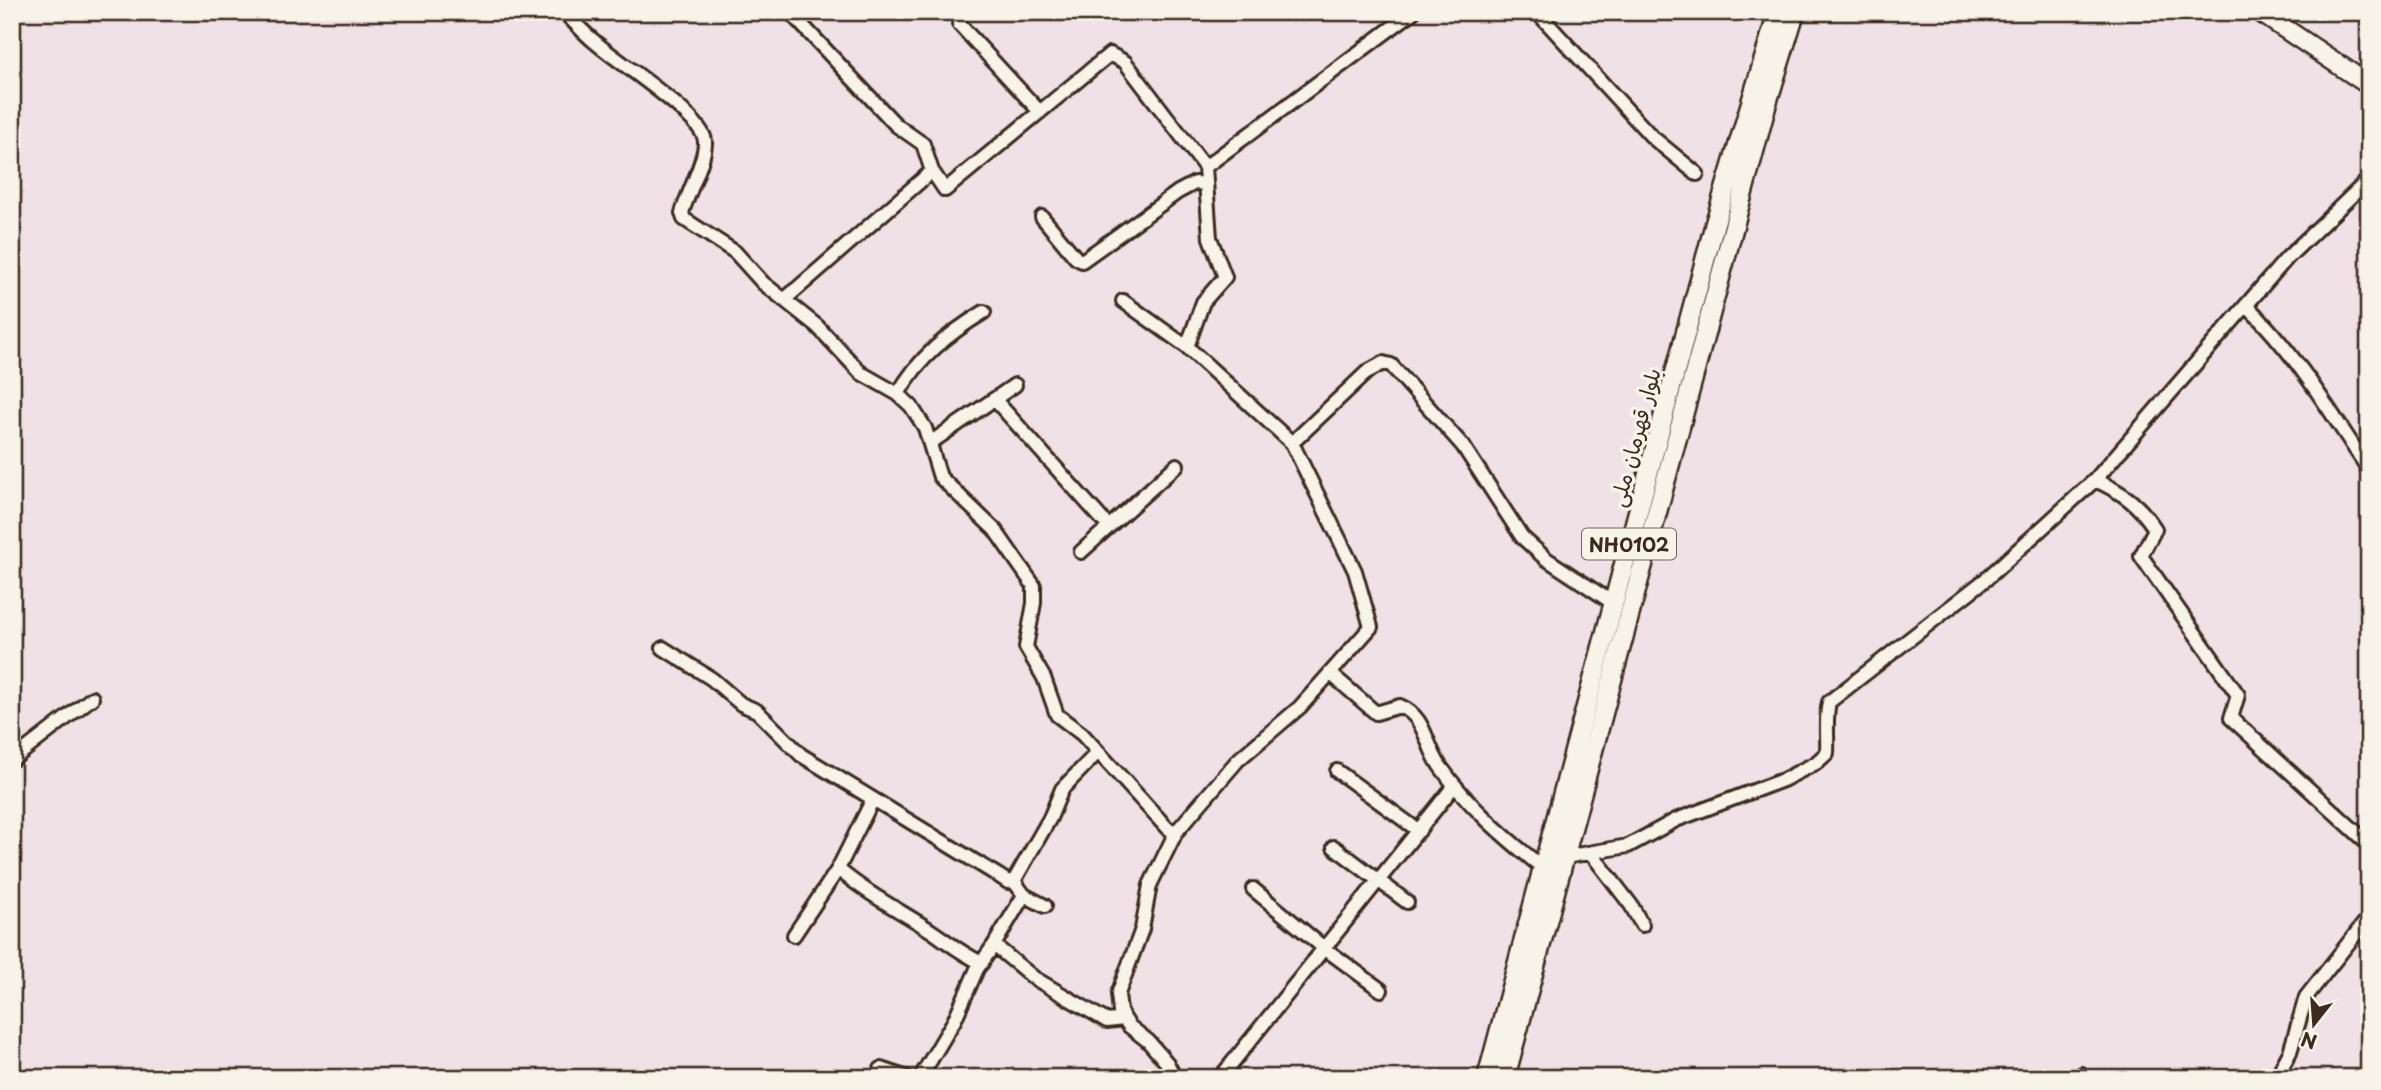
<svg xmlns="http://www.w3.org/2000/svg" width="2381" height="1090" font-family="'Playpen Sans','Playpen Sans Arabic',sans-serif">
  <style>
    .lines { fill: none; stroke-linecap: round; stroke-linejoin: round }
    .minor-casing { stroke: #3b2a1e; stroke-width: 18 }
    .highway-casing { stroke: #3b2a1e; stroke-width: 23 }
    .minor { stroke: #f7f3e8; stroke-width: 12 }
    .highway { stroke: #f7f3e8; stroke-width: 18 }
    .labels { text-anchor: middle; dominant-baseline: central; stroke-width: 7; stroke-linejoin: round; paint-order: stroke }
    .shield { fill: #f7f3e8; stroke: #73665b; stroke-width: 2 }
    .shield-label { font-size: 19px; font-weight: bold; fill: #3b2a1e }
    .street-label { font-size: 21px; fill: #3b2a1e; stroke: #f7f3e8 }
  </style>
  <rect width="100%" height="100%" fill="#efe1e6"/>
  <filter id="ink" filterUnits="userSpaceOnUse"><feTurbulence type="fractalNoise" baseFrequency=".0143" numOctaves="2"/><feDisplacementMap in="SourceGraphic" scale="14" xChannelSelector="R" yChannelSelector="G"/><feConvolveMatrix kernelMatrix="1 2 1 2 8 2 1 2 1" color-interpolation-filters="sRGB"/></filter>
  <g filter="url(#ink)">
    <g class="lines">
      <g class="minor-casing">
        <path id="minor" d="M564 12C574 22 584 33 595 42 616 61 703 116 705 141 706 160 687 194 682 213L684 219 735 252 763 283 817 326 861 373 898 394 911 406 925 428 940 477 995 530 1034 586V603L1026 647 1044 678 1057 715 1082 734 1167 828 1176 832 1150 885 1142 929 1118 994 1120 1012 1129 1026 1148 1041 1167 1063 1175 1078
          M790 12 896 125 923 144 932 171 945 190 1110 54 1125 62 1205 167 1210 238 1225 277 1203 302 1187 347
          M1537 12 1652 137 1697 174
          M959 24 1040 112
          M1205 167 1413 12
          M1042 217 1076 258 1082 261 1178 192 1195 183 1205 184
          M784 300 932 171
          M1123 301 1187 347 1292 443 1355 571 1371 627 1300 707 1238 760 1176 832
          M2246 305C2298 356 2329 410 2369 470
          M898 394C919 357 948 334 984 312
          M996 401 1109 527
          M930 443 1015 385
          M1292 443 1367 372 1383 363 1391 365 1463 446 1522 537 1545 558 1613 603
          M2095 480C2122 492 2139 504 2155 529L2141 556 2238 695 2231 718 2369 844
          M1081 552 1177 465
          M663 648 712 679 741 704 757 711 801 755 999 876 1008 882 1014 881
          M1330 673 1376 713 1400 706C1426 717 1425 744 1440 766 1468 806 1505 838 1543 868
          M12 760 92 698
          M1337 771 1419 831
          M1334 847 1407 902
          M1591 853 1631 905 1642 925
          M1565 857 1628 846 1676 820 1783 780 1816 763 1827 753C1828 735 1825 720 1829 702L1985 580 2095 480 2287 258 2369 179
          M838 869C866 893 899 910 930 930 948 942 962 954 982 963
          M1253 889 1324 948 1381 990
          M1024 895 1045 906
          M794 935 838 869 873 799
          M994 945 1024 895 1014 881 1050 818 1062 789 1098 752
          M881 1069 908 1078
          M2082 1074 2084 1078
          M920 1078 954 1021 977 969 994 945 1034 978 1107 1021 1124 1019
          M1220 1078 1454 786
          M2276 1078 2290 1052 2306 997 2369 917"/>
      </g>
      <g class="highway-casing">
        <path id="highway" d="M2260 12 2369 85
          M1487 1078 1715 223 1778 12
          M1505 1078 1767 103 1795 12"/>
      </g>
      <use href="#minor" class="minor"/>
      <use href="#highway" class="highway"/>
    </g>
  </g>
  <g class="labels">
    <rect class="shield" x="1582" y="528.5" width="94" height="31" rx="5"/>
    <g class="shield-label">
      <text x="1629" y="544">NH0102</text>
    </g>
    <g class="street-label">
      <text transform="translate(1634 437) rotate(-75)">بلوار قهرمان ملی</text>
    </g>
  </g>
  <rect width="2381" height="1090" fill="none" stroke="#f7f3e8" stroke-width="42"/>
  <rect x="21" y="21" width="2339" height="1048" fill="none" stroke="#3b2a1e" stroke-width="2.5" filter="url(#ink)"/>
  <g transform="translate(2314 1024) rotate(197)" stroke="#f7f3e8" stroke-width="5" paint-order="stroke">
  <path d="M0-5L12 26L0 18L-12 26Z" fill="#3b2a1e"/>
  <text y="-10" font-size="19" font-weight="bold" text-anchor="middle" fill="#3b2a1e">N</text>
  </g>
</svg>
